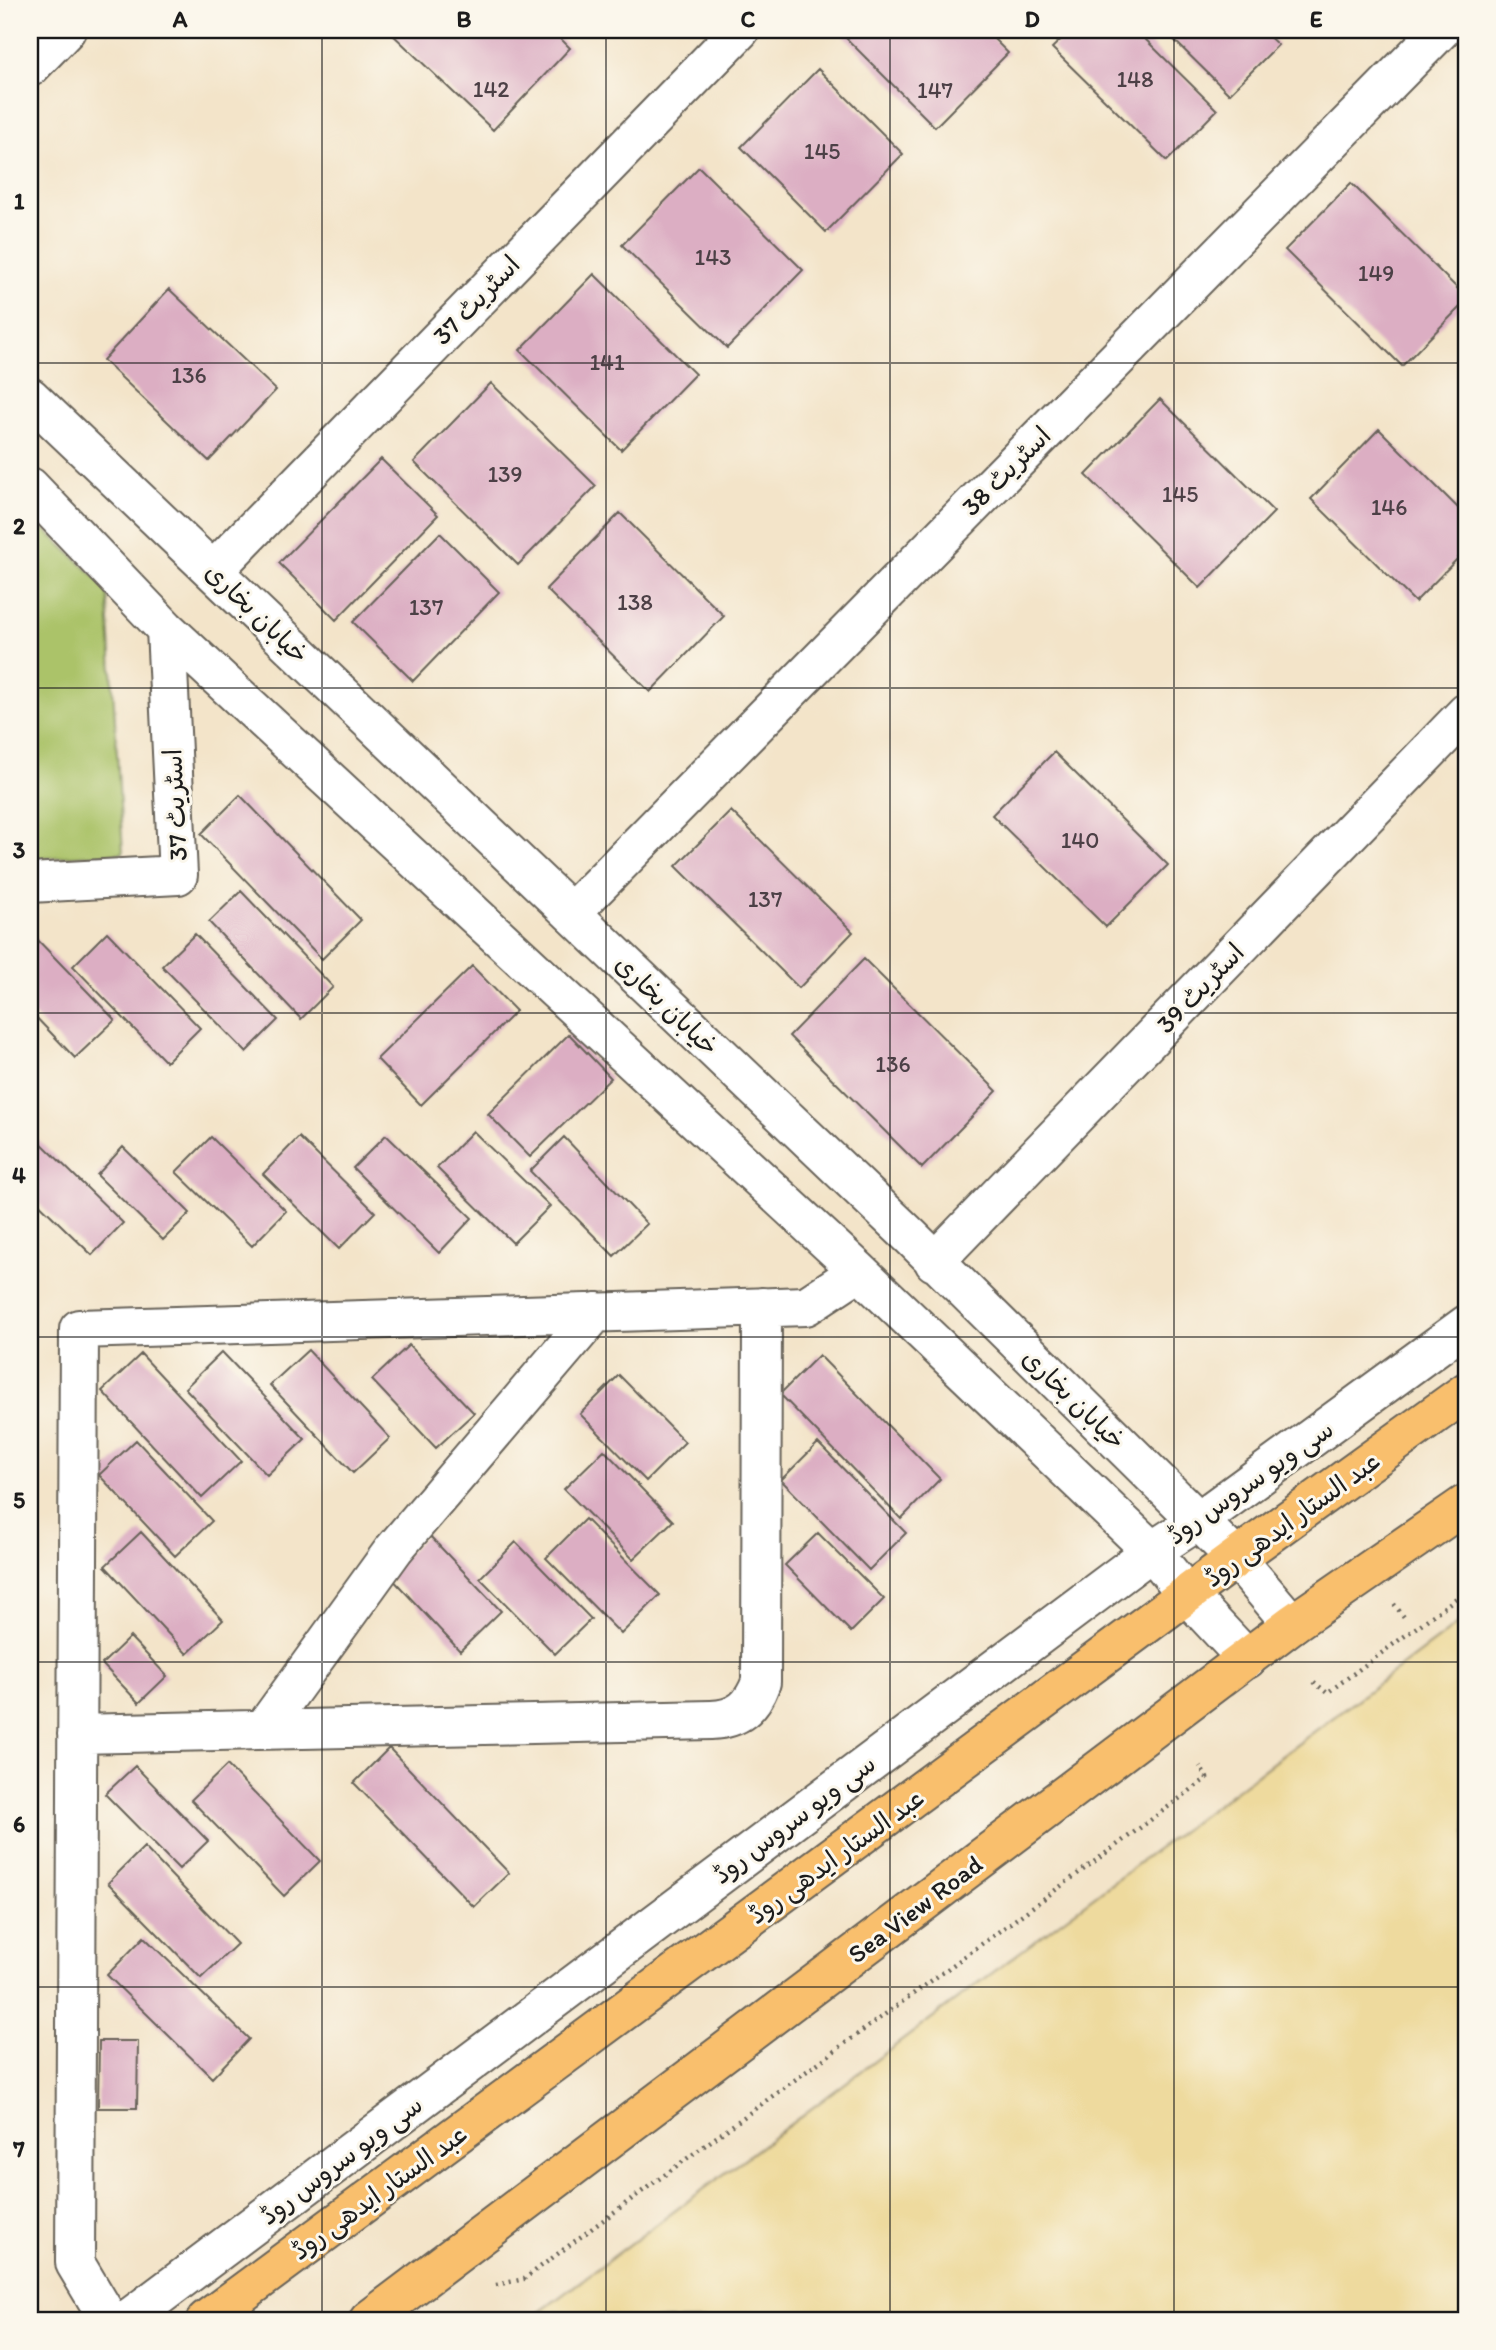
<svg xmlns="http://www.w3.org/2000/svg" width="1496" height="2350" font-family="Itim,'Playpen Sans Arabic',sans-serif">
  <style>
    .green { fill: #abc369; stroke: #647042; stroke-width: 2 }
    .sand { fill: #eeda9e; stroke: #857b5d; stroke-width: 2 }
    .building { fill: #dcaec3 }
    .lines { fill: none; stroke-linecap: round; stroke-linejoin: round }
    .minor-casing { stroke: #676259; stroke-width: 42 }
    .major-casing { stroke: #676259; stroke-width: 42 }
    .path { stroke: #676259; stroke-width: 4.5; stroke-dasharray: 2 5; stroke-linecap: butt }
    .minor { stroke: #fff; stroke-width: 38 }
    .major { stroke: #f9bf6d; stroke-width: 38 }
    .grid { fill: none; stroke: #1c1c1c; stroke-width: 2; stroke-opacity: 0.55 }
    .labels { text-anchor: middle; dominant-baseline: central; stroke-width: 6; stroke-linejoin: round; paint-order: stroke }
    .number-label { font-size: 23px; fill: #4c4046 }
    .street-label { font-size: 26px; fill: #1c1c1c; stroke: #fbf7ec }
    .neatline { fill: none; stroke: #1c1c1c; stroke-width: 2.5 }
    .grid-label { font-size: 23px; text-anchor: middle; font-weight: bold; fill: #1c1c1c }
  </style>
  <rect width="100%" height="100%" fill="#fbf7ec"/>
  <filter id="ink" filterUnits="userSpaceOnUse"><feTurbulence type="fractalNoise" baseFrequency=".0143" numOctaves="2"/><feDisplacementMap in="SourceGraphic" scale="14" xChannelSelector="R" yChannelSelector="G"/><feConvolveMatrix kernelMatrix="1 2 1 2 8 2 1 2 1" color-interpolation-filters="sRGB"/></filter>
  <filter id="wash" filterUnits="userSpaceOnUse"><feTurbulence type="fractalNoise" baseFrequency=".00686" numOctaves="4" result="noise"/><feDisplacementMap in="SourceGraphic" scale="28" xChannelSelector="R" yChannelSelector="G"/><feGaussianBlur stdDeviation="1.57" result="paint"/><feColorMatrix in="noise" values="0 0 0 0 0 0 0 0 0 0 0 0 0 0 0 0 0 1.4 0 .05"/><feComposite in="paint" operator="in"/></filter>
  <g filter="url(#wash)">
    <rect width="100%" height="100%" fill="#f3e4c9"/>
    <path class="green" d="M30 516 107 588 123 853 30 859Z"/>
    <path class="sand" d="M1466 1618V2320H529Z"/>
    <g id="blocks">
      <path class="building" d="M392 30H552L570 48 493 130 390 32Z
        M838 30H985L1008 53 935 127Z
        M1071 30H1136L1217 110 1167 161 1052 48Z
        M1164 30H1262L1278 45 1229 94Z
        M818 69 903 154 826 232 741 147Z
        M699 167 803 270 727 348 622 245Z
        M1351 183 1466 297V301L1402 366 1285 250Z
        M594 274 695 374 621 450 520 350Z
        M169 289 276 390 209 461 103 360Z
        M491 383 596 486 518 565 414 462Z
        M1160 399 1274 512 1200 588 1086 475Z
        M1379 429 1466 516V550L1415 602 1311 499Z
        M381 459 438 515 336 620 279 563Z
        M620 513 724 616 650 692 546 589Z
        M440 533 499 592 413 681 353 622Z
        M1054 752 1168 865 1106 927 992 815Z
        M240 795 361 920 322 959 201 834Z
        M731 811 853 932 799 988 676 866Z
        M241 891 333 987 301 1019 209 922Z
        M30 932 115 1020 75 1058 30 1011Z
        M107 932 200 1028 166 1062 73 966Z
        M195 934 278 1020 246 1052 162 966Z
        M864 959 997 1091 922 1168 789 1036Z
        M472 966 516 1011 421 1105 377 1059Z
        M569 1034 611 1078 530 1157 488 1114Z
        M473 1131 550 1206 513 1243 437 1168Z
        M386 1135 472 1218 439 1253 353 1168Z
        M211 1137 286 1211 252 1246 176 1172Z
        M299 1137 375 1212 339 1249 263 1174Z
        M564 1137 647 1224 614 1256 530 1171Z
        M37 1139 123 1223 92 1255 30 1195V1146Z
        M123 1147 190 1213 163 1240 97 1175Z
        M409 1345 474 1413 436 1448 372 1380Z
        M308 1350 390 1438 353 1473 270 1385Z
        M222 1352 305 1439 267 1475 185 1388Z
        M141 1354 241 1461 202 1498 102 1391Z
        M819 1355 940 1479 901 1519 780 1394Z
        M619 1375 685 1442 646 1481 580 1414Z
        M136 1440 212 1521 175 1556 99 1475Z
        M818 1443 906 1533 869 1570 781 1480Z
        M604 1450 673 1521 633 1559 564 1489Z
        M585 1519 660 1595 621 1634 546 1558Z
        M141 1532 223 1620 187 1654 105 1566Z
        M818 1533 884 1599 851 1632 785 1565Z
        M428 1534 501 1611 460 1651 387 1573Z
        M516 1542 591 1619 555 1654 480 1578Z
        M130 1637 167 1676 139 1703 102 1664Z
        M389 1748 509 1873 474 1907 354 1783Z
        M227 1765 320 1861 284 1896 191 1800Z
        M135 1766 208 1841 179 1869 105 1794Z
        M144 1847 237 1944 201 1978 108 1883Z
        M144 1937 249 2039 212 2078 107 1975Z
        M99 2041H138L137 2108H98Z"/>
    </g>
  </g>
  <g filter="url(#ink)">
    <use href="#blocks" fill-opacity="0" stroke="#676259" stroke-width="2"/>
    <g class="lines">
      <g class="minor-casing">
        <path id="minor" d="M30 67 66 30
          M30 397 911 1237 1236 1558 1292 1624
          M30 487 166 629 859 1271 1152 1551 1188 1596 1247 1659
          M213 571 740 30
          M30 883 178 875 166 629
          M571 913 1441 30
          M934 1262 1466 713
          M263 1730 394 1549 596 1312
          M77 1734 711 1720C738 1719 752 1707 761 1682L762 1307
          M109 2320 75 2263 79 1329 806 1306 859 1271
          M127 2320 1152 1551 1198 1521 1466 1325"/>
      </g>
      <g class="major-casing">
        <path id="major" d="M206 2320 1236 1558 1466 1392
          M369 2320 1292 1624 1466 1504"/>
      </g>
      <path class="path" d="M1394 1604 1404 1617
        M1314 1682 1327 1693 1466 1591
        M496 2285 524 2279C750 2110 981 1947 1207 1778L1200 1766"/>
      <use href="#minor" class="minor"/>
      <use href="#major" class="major"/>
    </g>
  </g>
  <path class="grid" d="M322 30V2320M606 30V2320M890 30V2320M1174 30V2320M30 363H1466M30 688H1466M30 1013H1466M30 1337H1466M30 1662H1466M30 1987H1466"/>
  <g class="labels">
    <g class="number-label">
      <text x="1135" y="79">148</text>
      <text x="491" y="89">142</text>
      <text x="935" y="90">147</text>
      <text x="822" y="151">145</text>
      <text x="713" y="257">143</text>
      <text x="1376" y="273">149</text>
      <text x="607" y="362">141</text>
      <text x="189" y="375">136</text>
      <text x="505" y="474">139</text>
      <text x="1180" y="494">145</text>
      <text x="1389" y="507">146</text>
      <text x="635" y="602">138</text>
      <text x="426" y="607">137</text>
      <text x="1080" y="840">140</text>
      <text x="765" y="899">137</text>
      <text x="893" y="1064">136</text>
    </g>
    <g class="street-label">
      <text transform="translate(476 300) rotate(-46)">اسٹریٹ 37</text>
      <text transform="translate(1006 471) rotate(-45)">اسٹریٹ 38</text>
      <text transform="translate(257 613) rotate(44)">خیابان بخاری</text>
      <text transform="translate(175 805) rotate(-93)">اسٹریٹ 37</text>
      <text transform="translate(1200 988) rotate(-46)">اسٹریٹ 39</text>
      <text transform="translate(667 1005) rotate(44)">خیابان بخاری</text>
      <text transform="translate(1074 1399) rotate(44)">خیابان بخاری</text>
      <text transform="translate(1250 1482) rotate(-35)">سی ویو سروس روڈ</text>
      <text transform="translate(1292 1519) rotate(-36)">عبد الستار ایدھی روڈ</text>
      <text transform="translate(794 1819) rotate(-37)">سی ویو سروس روڈ</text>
      <text transform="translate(836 1856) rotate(-36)">عبد الستار ایدھی روڈ</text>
      <text transform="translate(915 1909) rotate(-37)">Sea View Road</text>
      <text transform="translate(341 2160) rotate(-37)">سی ویو سروس روڈ</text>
      <text transform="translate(379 2192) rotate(-36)">عبد الستار ایدھی روڈ</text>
    </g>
  </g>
  <rect width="1496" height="2350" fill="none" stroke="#fbf7ec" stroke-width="77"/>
  <rect x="38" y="38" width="1420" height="2274" class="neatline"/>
  <g class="grid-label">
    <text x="180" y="27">A</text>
    <text x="464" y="27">B</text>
    <text x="748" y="27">C</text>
    <text x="1032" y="27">D</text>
    <text x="1316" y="27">E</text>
    <text x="19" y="209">1</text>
    <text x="19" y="534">2</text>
    <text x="19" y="858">3</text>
    <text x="19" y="1183">4</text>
    <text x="19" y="1508">5</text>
    <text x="19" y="1832">6</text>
    <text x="19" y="2157">7</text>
  </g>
</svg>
